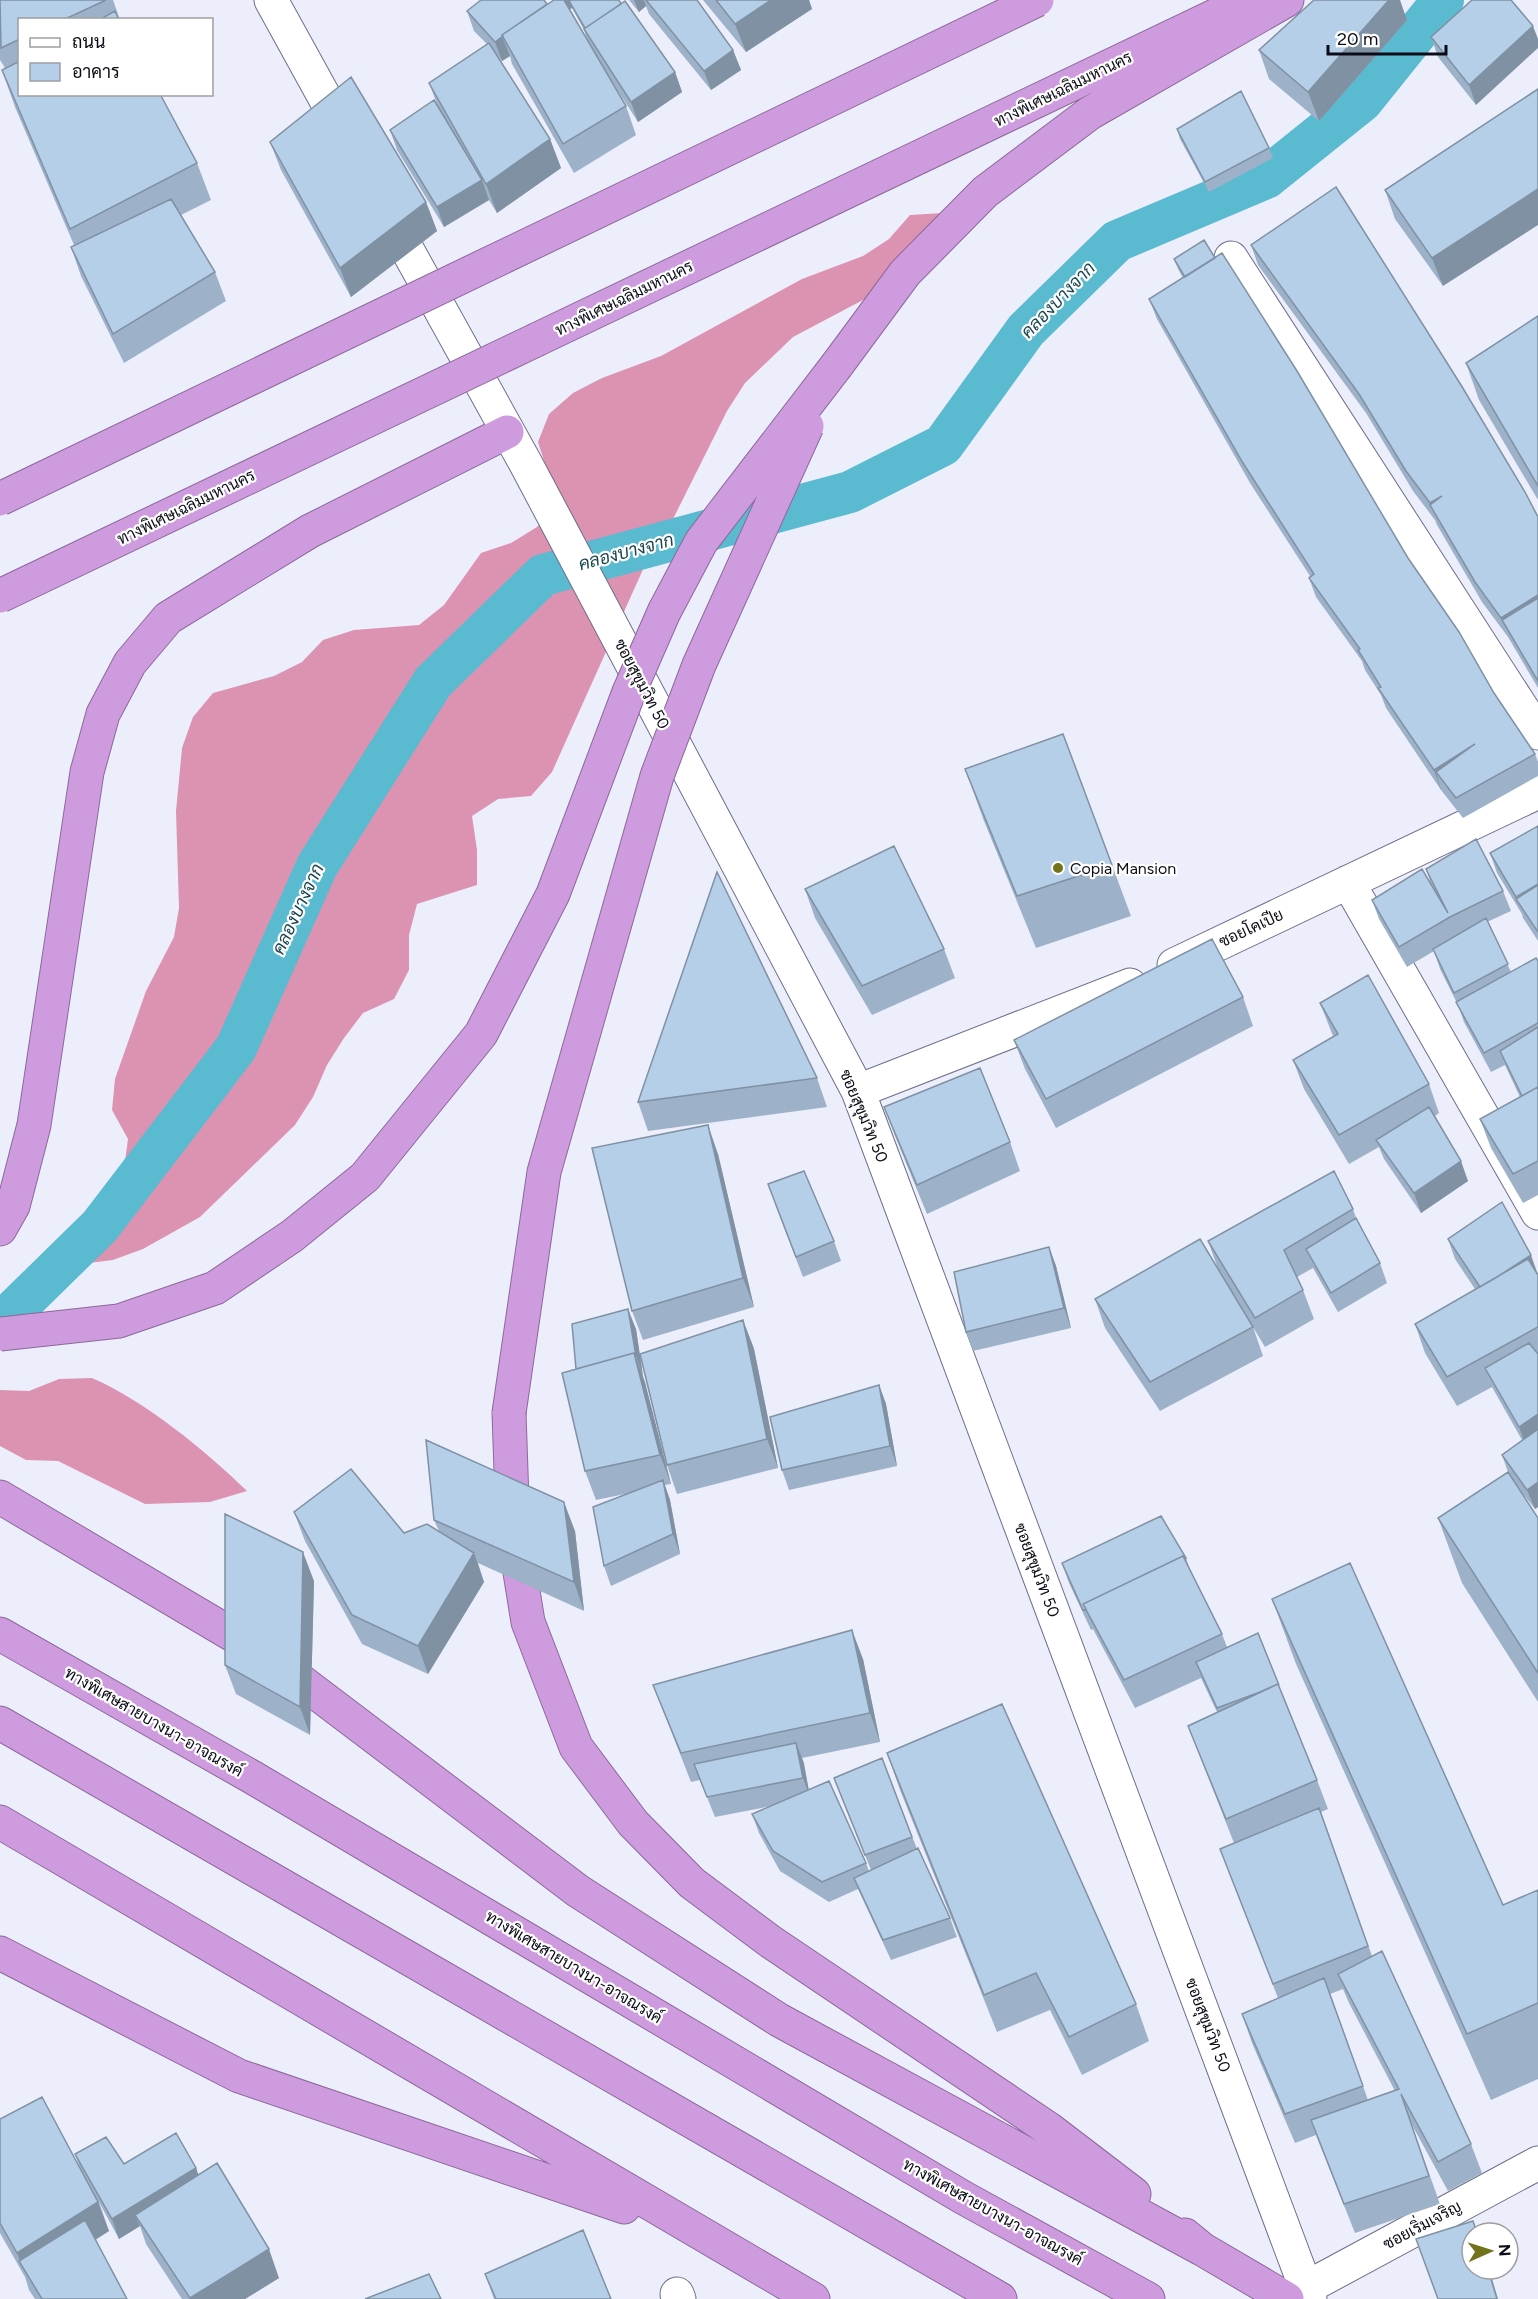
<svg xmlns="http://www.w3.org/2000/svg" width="1538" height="2299" font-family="Figtree,Sarabun,sans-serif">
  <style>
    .forest { fill: #dc93b2 }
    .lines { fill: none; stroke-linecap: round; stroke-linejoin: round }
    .canal { stroke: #59bad0; stroke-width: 42 }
    .minor-casing { stroke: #6d6e8a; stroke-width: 35 }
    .highway-casing { stroke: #8b6999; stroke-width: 35 }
    .minor { stroke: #fff; stroke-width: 33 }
    .highway { stroke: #cf9bdf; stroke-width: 33 }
    .highway-bridge-casing { stroke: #8b6999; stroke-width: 35; stroke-linecap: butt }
    .highway-bridge { stroke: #cf9bdf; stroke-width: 33 }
    .wall { fill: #9db2c8; fill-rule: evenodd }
    .shaded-wall { fill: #7f91a2 }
    .building { fill: #b6cfe8; stroke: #7f91a2; stroke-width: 1.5 }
    .poi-dot { fill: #72741b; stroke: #fff; stroke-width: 2 }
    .labels { text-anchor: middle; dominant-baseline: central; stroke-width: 4.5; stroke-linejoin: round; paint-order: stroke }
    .street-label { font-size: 16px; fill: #0c0c17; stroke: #fff }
    .poi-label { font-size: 16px; fill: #0c0c17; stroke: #fff; text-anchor: start }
    .water-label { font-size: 18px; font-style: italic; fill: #1a4650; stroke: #fff }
  </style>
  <rect width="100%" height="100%" fill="#edeefb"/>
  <path class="forest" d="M943 213 880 291 793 337 745 383 727 411 668 529 649 556 552 772 531 796 498 799 472 816 477 850V885L417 904 409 935V970L394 999 363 1013 344 1038 327 1065 313 1097 295 1125 200 1217 143 1249 113 1260 81 1264 124 1169 128 1139 112 1110 115 1079 146 991 174 937 179 908 176 811 182 748 193 717 213 693 274 676 302 662 323 640 354 630 419 625 444 605 481 553 511 543 537 527 557 502 538 442 549 414 573 393 602 378 661 356 802 279 863 256 889 239 910 215Z
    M92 1378C145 1401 206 1451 247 1491L210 1502 145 1504 58 1461 26 1460 0 1446V1390L29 1391 59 1379Z"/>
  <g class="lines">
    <path class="canal" d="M0 1324 100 1226 236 1048 317 866 433 682 543 575 850 492 943 445 1026 330 1117 241 1266 178 1362 101 1443 0"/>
    <g class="minor-casing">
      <path id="minor" d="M271 0 347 138
        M388 215 526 464 858 1091 1310 2299
        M1231 258 1538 733
        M1348 882 1538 1213
        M1174 965 1538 792
        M858 1091 1130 985
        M1306 2288 1538 2163
        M677 2294 679 2299"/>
    </g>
    <g class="highway-casing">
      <path id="highway" d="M538 339 1248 0
        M837 365 905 273 985 192 1090 113 1287 0
        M0 1229 13 1206 34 1125 87 772 103 714 130 663 168 618 310 531 507 432
        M509 1413 513 1529 528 1622 576 1747 633 1823 692 1883 771 1942 1049 2129 1134 2194
        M0 1497 265 1654 578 1891 779 2020 1202 2249
        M0 1634 252 1777 964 2198 1148 2299
        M0 1723 1000 2299
        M0 1822 813 2299
        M0 1953 239 2076 624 2207
        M1185 2235 1202 2249 1287 2299"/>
    </g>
    <use href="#minor" class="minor"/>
    <use href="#highway" class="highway"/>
    <g class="highway-bridge-casing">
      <path id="highway-bridge" d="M0 499 1037 0
        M0 596 538 339
        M0 1334 119 1321 215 1288 292 1236 365 1177 481 1034 553 894 629 692 664 612 701 542 837 365
        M509 1413 544 1172 657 776 699 665 807 426"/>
    </g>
    <use href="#highway-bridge" class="highway-bridge"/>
  </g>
  <path class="wall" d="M0 0H113L120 20H20V94L197 163 211 200 181 215 215 272 226 301 124 363 81 276 71 247 74 245 15 107 2 70 5 68 0 60Z
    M619 0 675 72 682 92 638 122 609 77 626 106 636 135 574 173 512 64 510 56 502 61 497 56 550 139 561 168 497 213 489 200 444 227 397 150 390 130 437 104 429 83 487 44 474 31 467 11ZM572 8 584 30 588 42 569 9Z
    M629 0H697L733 50 741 70 711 90 649 14 646 6 639 12Z
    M703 0H809L812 9 746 52Z
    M1472 0 1476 105 1438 57 1431 37Z
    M1407 20 1319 121 1269 79 1259 50Z
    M1538 89 1443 286 1395 219 1385 190Z
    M1177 129 1269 148 1273 158 1209 192 1180 139Z
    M270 142 426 202 437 231 351 297 281 170Z
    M1251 245 1538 517V688L1508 637 1482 602 1437 525 1435 520 1413 491 1366 413 1258 265Z
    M1174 259 1408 558 1494 693 1535 754 1538 762V776L1463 818 1441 790 1386 708 1381 695 1365 670 1362 661 1316 597 1309 578 1310 576 1250 483 1157 319 1149 299 1183 278 1178 269Z
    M1538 316V500L1479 400 1466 363Z
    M965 769 1112 865 1131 916 1036 948 984 821Z
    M1538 826V941L1523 918 1522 914 1497 873 1490 853Z
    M1426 869 1503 891 1511 911 1487 922 1511 972 1538 961V1195L1523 1203 1491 1148 1480 1119 1520 1097 1505 1065 1491 1072 1464 1022 1458 1005 1440 969 1434 951 1407 967 1379 919 1372 900 1431 884Z
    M805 889 944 949 955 978 872 1015 815 918Z
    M1243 997 1253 1026 1056 1128 1025 1069 1014 1040Z
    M1320 1003 1429 1084 1439 1113 1435 1116 1468 1181 1421 1213 1384 1159 1379 1147 1349 1164 1304 1089 1293 1060 1333 1036Z
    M817 1078 827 1107 648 1131 638 1102Z
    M884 1107 1010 1142 1020 1171 927 1214 895 1136Z
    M718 1154 754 1307 643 1340 632 1311Z
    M775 1204 834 1241 841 1261 803 1277Z
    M1353 1209 1356 1218 1380 1263 1387 1283 1338 1312 1313 1268 1297 1277 1303 1290 1314 1319 1265 1347 1218 1269 1208 1241Z
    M1448 1239 1538 1274V1507L1535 1509 1519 1489 1538 1518V1702L1462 1583 1438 1518 1508 1472 1502 1455 1522 1440 1492 1387 1457 1406 1425 1353 1415 1324 1475 1289 1455 1259Z
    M1049 1247 1056 1266 1071 1328 973 1351 966 1332Z
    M1095 1299 1253 1327 1263 1356 1160 1411 1105 1328Z
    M743 1320 754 1349 778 1468 677 1494 667 1465Z
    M636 1329 643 1376 671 1484 665 1485 670 1500 680 1554 611 1586 604 1566 630 1493 596 1500 585 1471 576 1369Z
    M879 1385 886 1404 897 1466 789 1490 782 1470Z
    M294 1512 404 1533 439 1531 434 1520 575 1531 584 1611 478 1563 484 1582 428 1674 362 1644 305 1541Z
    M1186 1558 1189 1567 1222 1634 1227 1647 1282 1693 1317 1780 1328 1809 1321 1812 1372 1956 1471 2144 1482 2173 1448 2191 1411 2123 1440 2204 1355 2233 1316 2135 1295 2143 1252 2043 1242 2014 1278 1998 1220 1849 1234 1843 1188 1726 1217 1712 1201 1678 1135 1708 1093 1629 1091 1630 1069 1583 1062 1563ZM1343 1989 1349 2003 1395 2091 1368 2100 1330 1994Z
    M314 1581 310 1735 236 1694 225 1665Z
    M1272 1599 1503 1905 1538 1890V2079L1491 2100 1296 1664Z
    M863 1659 880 1742 802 1758 809 1790 866 1863 869 1871 871 1870 834 1778 882 1758 917 1849 950 1918 957 1937 891 1960 858 1889 829 1902 780 1871 759 1833 752 1814 771 1806 715 1817 700 1780 691 1782 653 1685Z
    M887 1753 1136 2004 1149 2041 1082 2075 1050 2010 997 2032 900 1790Z
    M0 2119 80 2168 75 2154 124 2164 196 2168 198 2175 279 2278 245 2299H182L146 2244 140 2226 119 2239 99 2202 109 2231 95 2240 127 2299H35L29 2290 25 2277 0 2233Z
    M485 2274 611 2299H494Z"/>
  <path class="shaded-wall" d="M558 0H582L569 1 572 8 563 14Z
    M634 0H644L646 6 639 12Z
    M771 0H809L812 9 746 52 735 24Z
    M1389 0H1400L1407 20 1319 121 1308 92Z
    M1533 26 1538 39V48L1476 105 1469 85Z
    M502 36 510 56 502 61 495 42Z
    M733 50 741 70 711 90 704 71Z
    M675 72 682 92 638 122 631 102Z
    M550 139 561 168 497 213 486 184Z
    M482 180 489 200 444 227 437 207Z
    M1538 189V225L1443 286 1432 258Z
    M426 202 437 231 351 297 340 268Z
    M1538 595V619L1502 621 1501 618Z
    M1475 744 1436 772 1441 790 1434 770Z
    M708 1125 718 1154 754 1307 743 1278Z
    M1461 1161 1468 1181 1421 1213 1414 1193Z
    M1049 1247 1056 1266 1071 1328 1064 1308Z
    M1531 1255 1538 1275 1481 1288Z
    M628 1309 636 1329 643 1376 636 1356Z
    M743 1320 754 1349 778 1468 767 1439Z
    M634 1353 645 1382 671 1484 660 1455Z
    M879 1385 886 1404 897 1466 890 1446Z
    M1538 1414V1438L1526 1446 1519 1427Z
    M663 1480 670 1500 680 1554 673 1534Z
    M1538 1482V1507L1535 1509 1527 1490Z
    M564 1502 575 1531 584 1611 574 1582Z
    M303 1552 314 1581 310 1735 300 1707Z
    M474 1553 484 1582 428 1674 418 1646Z
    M852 1630 863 1659 880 1742 870 1713Z
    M796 1743 804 1763 810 1798 803 1778Z
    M196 2168 203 2187 135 2215 140 2226 119 2239 112 2219Z
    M98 2202 109 2231 31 2281 22 2266 17 2253Z
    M269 2249 279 2278 245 2299H190V2298Z
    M1488 2269H1489L1498 2299H1497Z"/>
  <path class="building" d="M0 0H106L63 20H20V39L1 48Z
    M481 0H544L547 4 502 35 503 36 495 42 467 11Z
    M554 0H564L626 106 563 144 502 35Z
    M571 0H619L621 4 585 28 569 1Z
    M646 0H697L733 50 704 71Z
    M716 0H771L735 24Z
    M1314 0H1389L1308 92 1259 50Z
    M1472 0H1511L1533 26 1469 85 1431 37Z
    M625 1 675 72 631 102 584 29Z
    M115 11 119 20H99Z
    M489 43 550 139 486 184 429 83Z
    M20 61V94H160L197 163 70 229 2 70Z
    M351 77 426 202 340 268 270 142Z
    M1538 89V189L1432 258 1385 190Z
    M1241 91 1269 148 1205 182 1177 129Z
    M434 100 482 180 437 207 390 130Z
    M1336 187 1461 385 1525 492 1538 517V595L1501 618 1475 582 1430 505 1442 496 1430 503 1406 471 1359 394 1251 245Z
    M171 199 215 272 113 334 71 247Z
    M1204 240 1215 258 1185 277 1174 259Z
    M1222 253 1297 371 1408 558 1459 632 1494 693 1535 754 1456 798 1436 772 1475 744 1434 770 1378 688 1381 687 1358 650 1360 649 1309 578 1314 574 1243 463 1149 299Z
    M1538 316V486L1466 363Z
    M1538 598V681L1502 620Z
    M1063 734 1112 865 1017 896 965 769Z
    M1538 826V884L1516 897 1490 853Z
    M1476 839 1503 891 1450 917 1399 947 1372 900 1422 869 1448 913 1426 869Z
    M894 846 944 949 862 986 805 889Z
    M717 872 817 1078 638 1102Z
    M1538 885V932L1516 899Z
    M1486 918 1508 964 1454 993 1433 949Z
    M1212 939 1243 997 1046 1099 1014 1040Z
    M1536 958 1538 961V1023L1484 1053 1456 1002Z
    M1368 975 1429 1084 1339 1135 1293 1060 1338 1034 1320 1003Z
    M1538 1027V1087L1522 1096 1500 1051Z
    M980 1068 1010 1142 917 1185 884 1107Z
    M1538 1087V1161L1513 1174 1480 1119Z
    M1429 1107 1461 1161 1414 1193 1376 1140Z
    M708 1125 743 1278 632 1311 592 1148Z
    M804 1171 834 1241 796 1257 768 1184Z
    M1334 1171 1353 1209 1284 1250 1303 1290 1255 1318 1208 1241Z
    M1502 1202 1531 1255 1497 1277 1480 1287 1448 1239Z
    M1356 1218 1380 1263 1331 1293 1306 1249Z
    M1200 1239 1253 1327 1150 1382 1095 1299Z
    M1049 1247 1064 1308 966 1332 954 1272Z
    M1528 1259 1538 1275V1327L1447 1377 1415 1324Z
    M628 1309 636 1356H635L634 1353 576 1369 572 1324Z
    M743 1320 767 1439 667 1465 640 1354Z
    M1529 1343 1538 1354V1414L1519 1427 1485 1368Z
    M634 1353 660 1455 585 1471 562 1373Z
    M879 1385 890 1446 782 1470 770 1417Z
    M1538 1429V1482L1527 1490 1502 1455Z
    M426 1440 564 1502 574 1582 434 1520Z
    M351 1469 404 1533 427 1524 474 1553 418 1646 352 1615 294 1512Z
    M1508 1472 1538 1518V1673L1438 1518Z
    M663 1480 673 1534 604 1566 593 1507Z
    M225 1514 303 1552 300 1707 225 1665Z
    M1161 1516 1186 1558H1185L1183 1556 1083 1604 1086 1609 1083 1610 1062 1563Z
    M1183 1556 1222 1634 1124 1680 1083 1604Z
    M1350 1563 1503 1905 1538 1890V2003L1467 2034 1272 1599Z
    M852 1630 870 1713 681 1753 653 1685Z
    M1258 1633 1279 1685 1278 1684 1260 1692 1217 1708 1196 1662Z
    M1278 1684 1317 1780 1226 1819 1188 1726Z
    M1002 1704 1136 2004 1069 2037 1036 1973 984 1995 887 1753Z
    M796 1743 803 1778 707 1797 694 1764Z
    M882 1758 912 1837 865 1855 834 1778Z
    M829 1781 866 1863 822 1882 773 1851 752 1814Z
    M1319 1808 1368 1946 1273 1984 1220 1849Z
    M918 1848 950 1918 883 1940 854 1878Z
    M1382 1951 1471 2144 1438 2162 1401 2094 1429 2176 1344 2204 1311 2120 1399 2089 1338 1974Z
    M1324 1978 1363 2086 1285 2114 1242 2014Z
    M42 2097 98 2202 17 2253 0 2223V2119Z
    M176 2133 196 2168 112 2219 75 2154 106 2137 124 2164Z
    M217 2163 269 2249 190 2298 135 2215Z
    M85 2220 127 2299H42L19 2261Z
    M1473 2221 1477 2233H1472V2269H1488L1497 2299H1438L1416 2239Z
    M583 2230 611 2299H496L485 2274Z
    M429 2274 441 2299H365Z"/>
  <circle class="poi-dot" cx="1058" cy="868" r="6"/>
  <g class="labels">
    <g class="street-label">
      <text transform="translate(1063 89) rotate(-26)">ทางพิเศษเฉลิมมหานคร</text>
      <text transform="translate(624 298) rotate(-26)">ทางพิเศษเฉลิมมหานคร</text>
      <text transform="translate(186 507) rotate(-26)">ทางพิเศษเฉลิมมหานคร</text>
      <text transform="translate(642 684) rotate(62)">ซอยสุขุมวิท 50</text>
      <text transform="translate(1251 928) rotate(-25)">ซอยโคเปีย</text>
      <text transform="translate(864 1116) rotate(67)">ซอยสุขุมวิท 50</text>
      <text transform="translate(1037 1570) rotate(69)">ซอยสุขุมวิท 50</text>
      <text transform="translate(154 1722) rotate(30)">ทางพิเศษสายบางนา-อาจณรงค์</text>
      <text transform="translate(574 1967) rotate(31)">ทางพิเศษสายบางนา-อาจณรงค์</text>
      <text transform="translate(1208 2025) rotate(69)">ซอยสุขุมวิท 50</text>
      <text transform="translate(993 2212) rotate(29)">ทางพิเศษสายบางนา-อาจณรงค์</text>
      <text transform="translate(1422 2225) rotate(-28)">ซอยเริ่มเจริญ</text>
    </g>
    <g class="poi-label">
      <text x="1070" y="868">Copia Mansion</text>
    </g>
    <g class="water-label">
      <text transform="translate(1058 300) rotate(-46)">คลองบางจาก</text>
      <text transform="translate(626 552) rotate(-15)">คลองบางจาก</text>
      <text transform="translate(298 909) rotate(-65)">คลองบางจาก</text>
    </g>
  </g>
  <rect x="18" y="18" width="195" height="78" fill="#ffffff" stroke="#9e9ea2" stroke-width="1.5"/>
  <rect x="30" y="38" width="30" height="9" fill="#ffffff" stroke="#9e9ea2" stroke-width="1.5"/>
  <text x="72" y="48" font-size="18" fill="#0c0c17">ถนน</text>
  <rect x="30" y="63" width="30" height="18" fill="#b6cfe8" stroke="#9e9ea2" stroke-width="1.5"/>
  <text x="72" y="78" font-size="18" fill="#0c0c17">อาคาร</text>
  <g transform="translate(1490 2251) rotate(87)"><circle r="28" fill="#ffffff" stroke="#9e9ea2" stroke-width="1.5"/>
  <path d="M0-4.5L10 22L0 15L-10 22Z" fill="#72741b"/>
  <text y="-9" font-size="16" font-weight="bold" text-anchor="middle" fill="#0c0c17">N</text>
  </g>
  <path d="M1328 45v9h118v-9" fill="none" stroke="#0c0c17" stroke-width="3"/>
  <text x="1337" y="45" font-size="18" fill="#0c0c17" stroke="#ffffff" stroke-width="4.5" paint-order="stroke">20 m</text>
</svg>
